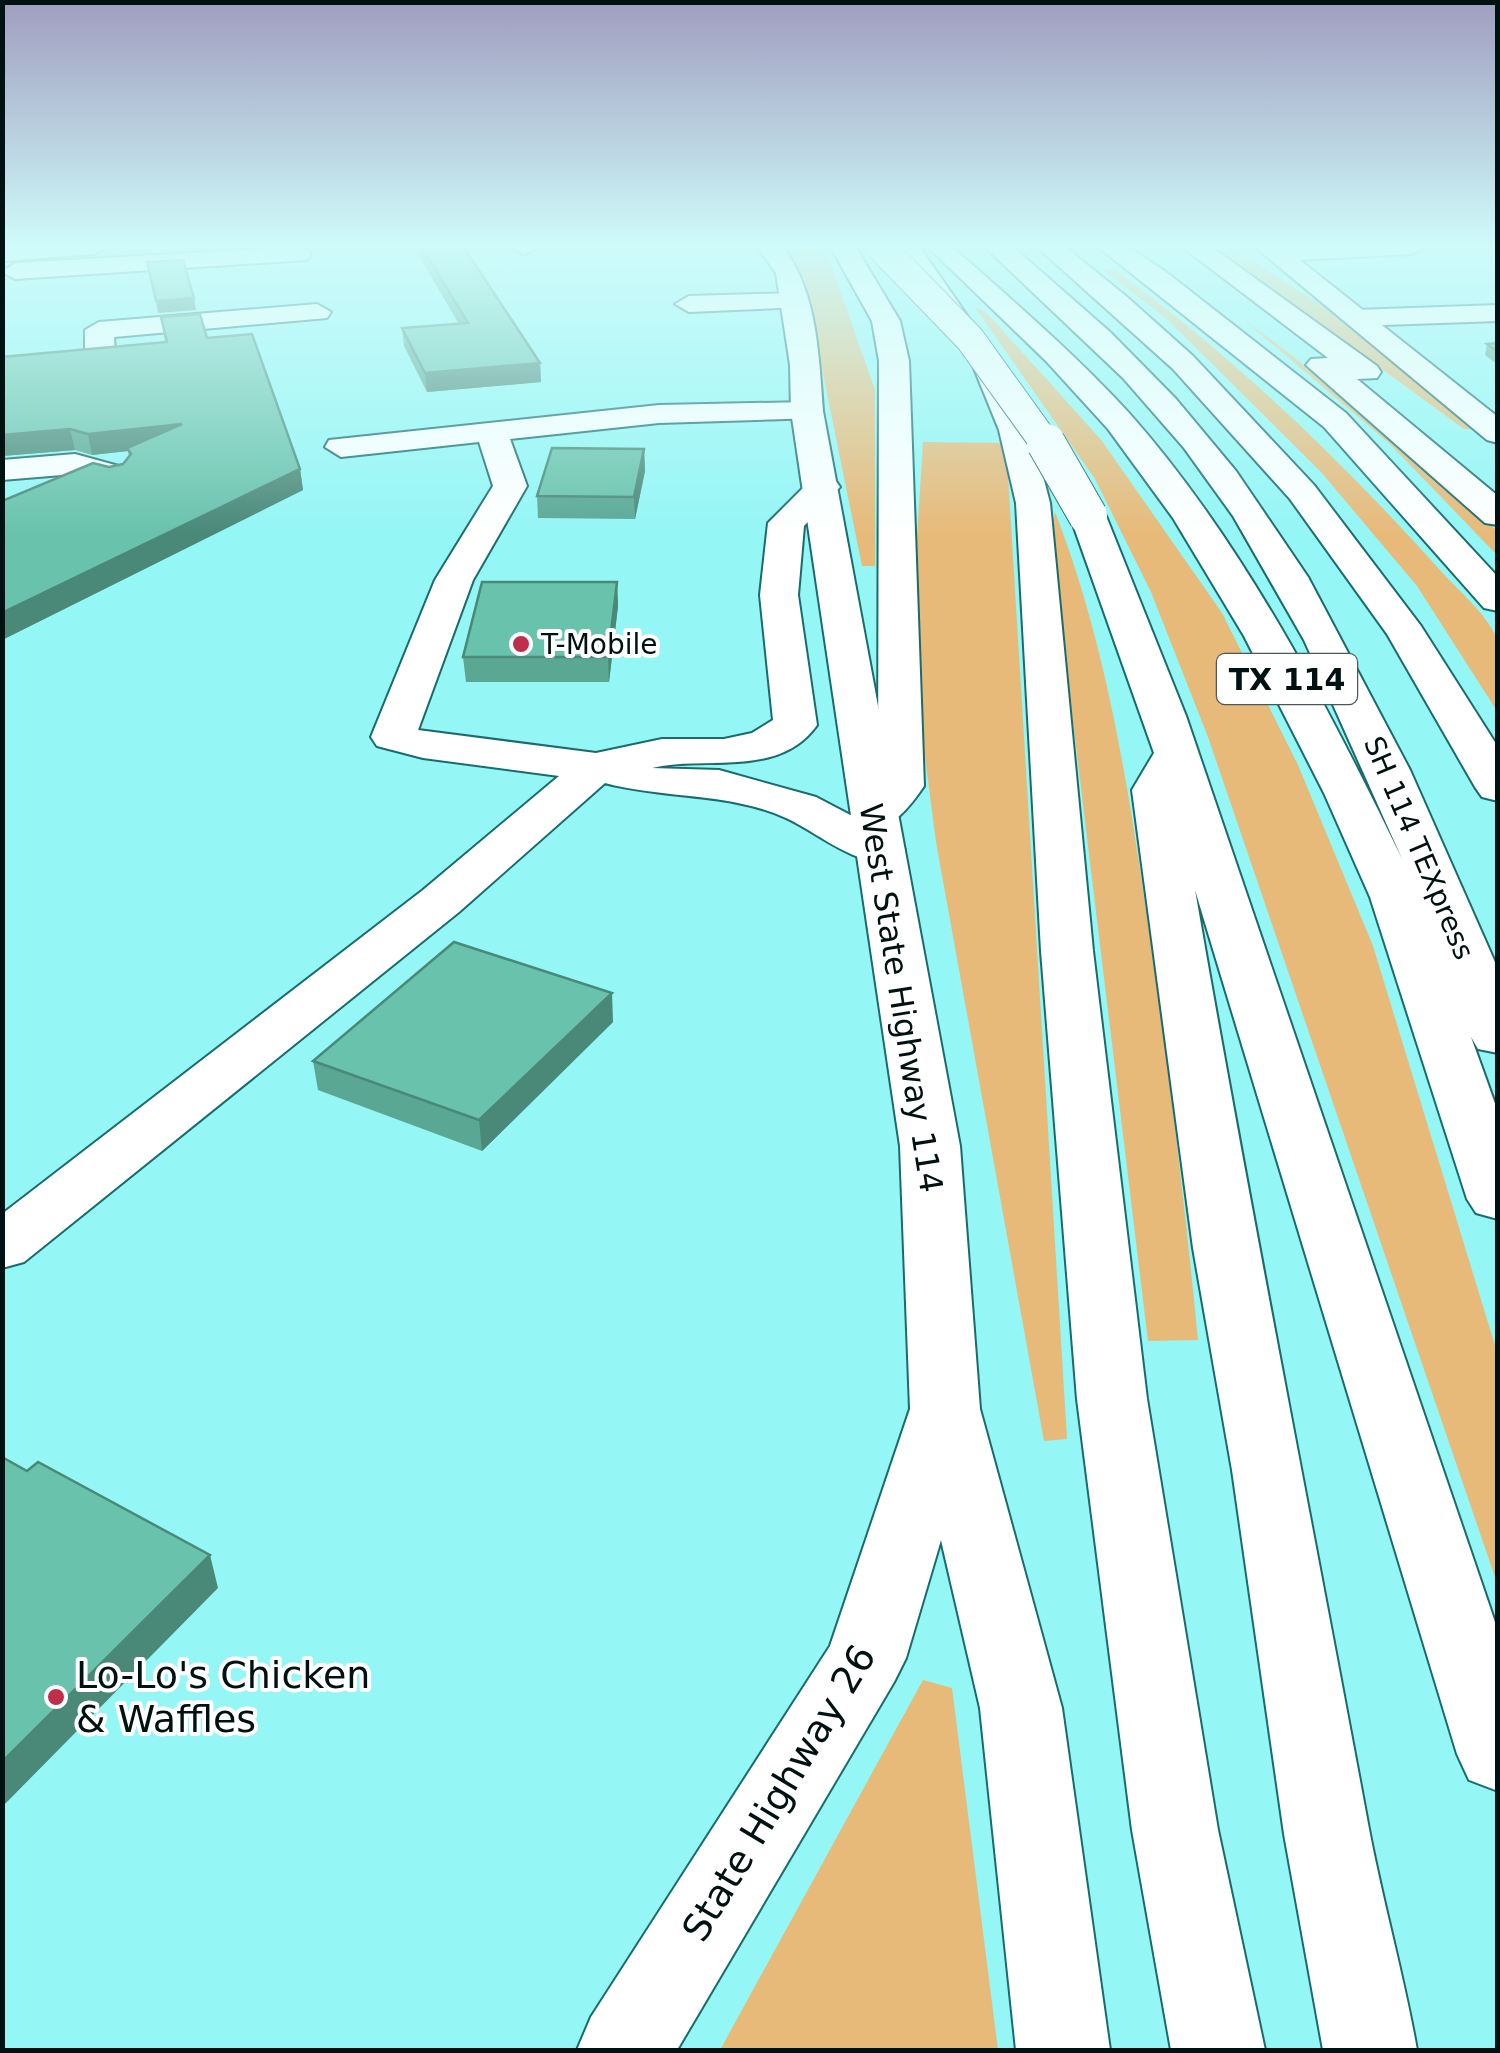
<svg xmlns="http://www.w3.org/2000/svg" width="1500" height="2053" font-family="'DejaVu Sans',sans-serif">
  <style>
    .green { fill: #e7ba79 }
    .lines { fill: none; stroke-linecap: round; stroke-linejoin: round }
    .minor-casing { stroke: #1a6b6c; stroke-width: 4 }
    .major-casing { stroke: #1a6b6c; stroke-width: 4 }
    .highway-casing { stroke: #1a6b6c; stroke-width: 4 }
    .minor { fill: #fff; fill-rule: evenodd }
    .major { fill: #fff; fill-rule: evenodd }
    .highway { fill: #fff; fill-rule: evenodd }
    .highway-bridge-far1-casing { stroke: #1a6b6c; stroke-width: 31; stroke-linecap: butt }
    .highway-bridge-casing { stroke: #1a6b6c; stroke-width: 40; stroke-linecap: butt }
    .highway-bridge-far1 { stroke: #fff; stroke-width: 29 }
    .highway-bridge { stroke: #fff; stroke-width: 38 }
    .wall { fill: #5aa794 }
    .shaded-wall { fill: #4a8878 }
    .building { fill: #69c2ac; stroke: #4a8878; stroke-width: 2.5 }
    .poi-dot { fill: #c02f4a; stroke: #fff; stroke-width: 4 }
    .labels { text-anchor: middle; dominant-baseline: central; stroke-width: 8; stroke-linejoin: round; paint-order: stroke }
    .far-poi-label { font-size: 28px; fill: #011; stroke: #fff; text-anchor: start }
    .far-street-label { font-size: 28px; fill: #011; stroke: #fff }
    .shield { fill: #fff; stroke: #4c5858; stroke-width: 2.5 }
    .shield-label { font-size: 30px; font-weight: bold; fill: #011 }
    .street-label { font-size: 32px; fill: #011; stroke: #fff }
    .near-poi-label { font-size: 38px; fill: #011; stroke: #fff; text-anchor: start }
    .near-street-label { font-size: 38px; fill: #011; stroke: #fff }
  </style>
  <rect width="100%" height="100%" fill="#94f6f5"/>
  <path class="green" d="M783 246H816L830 262 875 390V566H862L808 300 796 265Z
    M1213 246H1230L1353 326 1475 429H1464Z
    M1114 269C1235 358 1340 459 1440 570 1457 590 1490 616 1498 642 1500 661 1498 690 1497 711L1417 586 1321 472 1167 319 1103 270Z
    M974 306 986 312 1102 441 1222 613 1298 765 1373 946 1497 1352V1583L1208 737 1151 592 1095 479Z
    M1243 319C1334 385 1416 455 1497 531V555L1390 444Z
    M923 442 1006 443 1067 1439 1044 1441 936 842 920 718 917 539Z
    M1055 512C1105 641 1126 773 1146 910 1167 1054 1184 1196 1198 1340L1148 1341 1050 532Z
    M923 1680 952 1688 998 2050H720Z"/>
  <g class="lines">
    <g class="minor-casing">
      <path id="minor" d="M511 246H537V247L524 255Z
        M1271 246H1425L1413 254 1275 261 1262 253Z
        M298 247 307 250 311 255 307 260 15 279 2 272 15 263Z
        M794 293 808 301 804 307 689 312 675 304 689 296Z
        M317 304 331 312 327 318 114 337 115 352 100 361 85 352V330L99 322Z
        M1498 305V321L1355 326 1341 318 1355 310Z
        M807 402 823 411 818 418 659 423 510 439 527 486 473 580 418 730 596 753 662 739H724L752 733 773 720 760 595 768 523 811 480H835L840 487 804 526 798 595 817 725C779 779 705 755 652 768L719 770 816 797 898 840 905 850 898 860C858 870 821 834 786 818 729 792 664 799 605 783L459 912 24 1262 2 1268V1214L423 890 559 776 423 758 377 746 371 737 435 580 493 486 479 442 341 457 325 447 329 440 659 405Z
        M75 454 126 468 131 475 126 482 114 485 74 474 2 480V460Z"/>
    </g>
    <g class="major-casing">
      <path id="major" d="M2 246H106L94 254 2 261Z
        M757 246H782C817 290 819 356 823 411L960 1146 980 1409 1062 1708 1110 2050H1016L980 1708 941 1540 906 1658 894 1682 677 2050H577L591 2017 830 1646 910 1409 900 1146 791 411 790 365 776 273Z
        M1254 246H1282L1498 417V443L1487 440Z"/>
    </g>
    <g class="highway-casing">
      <path id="highway" d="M830 246H855L900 321 909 361 924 786C906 812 889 834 856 826L850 816 878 783 879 361 872 321Z
        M894 246H919L1002 366 1031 430 1050 503 1093 951 1147 1399 1218 1830 1265 2050H1171L1132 1830 1077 1399 1041 951 1016 503 999 430 973 366 938 307Z
        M927 246H951C1012 300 1074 353 1129 413 1242 540 1329 708 1403 861L1304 640 1233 516 1184 448 1123 378 984 246H1012L1110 332 1176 399 1236 471 1308 577 1410 770 1498 969V1053L1478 1049 1471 1037 1498 1112V1219L1476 1213 1467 1199 1370 897 1324 793 1244 636 1173 518 1108 429 1046 361Z
        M1036 246H1064L1127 297 1193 356 1314 485 1421 626 1498 747V801L1482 797 1475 787 1387 634 1290 499 1173 369Z
        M1097 246H1127L1166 272 1346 413 1498 577V611L1484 608 1324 427Z
        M1181 246H1210L1377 366 1381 372 1377 378 1357 379 1498 496V525L1485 523 1306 365 1311 359 1328 358Z
        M1088 505 1101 508 1106 516 1186 716 1498 1631V1791L1469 1780 1457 1754 1195 890C1249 1204 1311 1516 1369 1829 1383 1903 1404 1976 1417 2050H1323L1284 1834 1232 1470 1193 1248 1132 790 1154 753 1070 516 1075 508Z"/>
    </g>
    <use href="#minor" class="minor"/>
    <use href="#major" class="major"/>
    <use href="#highway" class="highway"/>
    <g class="highway-bridge-far1-casing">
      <path id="highway-bridge-far1" d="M880 246 970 339 1047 446"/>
    </g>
    <g class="highway-bridge-casing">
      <path id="highway-bridge" d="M1046 443 1088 516"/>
    </g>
    <use href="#highway-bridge-far1" class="highway-bridge-far1"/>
    <use href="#highway-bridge" class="highway-bridge"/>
  </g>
  <path class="wall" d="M413 246H463L540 363 541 382 427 392 404 346 402 328 459 324Z
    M161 317 207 338 300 469 303 490 2 640V501L109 467 123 464 129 456 128 451 92 455 75 450 2 456 165 342Z
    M1498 343V365L1485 355 1487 344Z
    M644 449 645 471 635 519 538 518 537 496Z
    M617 582 618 606 609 682H466L463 657Z
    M613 1022 482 1151 318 1090 313 1061Z"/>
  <path class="shaded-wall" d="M194 298 196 310 158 313 156 301Z
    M540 363 541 382 427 392 425 373Z
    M182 424 127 448 128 451 92 455 88 434Z
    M70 429 75 450 2 456V435Z
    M644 449 645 471 635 519 634 497Z
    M300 469 303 490 2 640V613Z
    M617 582 618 606 609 682 608 657Z
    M612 993 613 1022 482 1151 479 1120Z
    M210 1555 218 1588 2 1807V1762Z"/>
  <path class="building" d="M421 246H463L540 363 425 373 402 328 468 323Z
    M183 260 194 298 156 301 147 262Z
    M200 314 207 338 252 334 300 469 2 613V501L93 463 109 467 123 464 131 454 127 448 182 424 88 434 70 429 2 435V357L167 342 161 317Z
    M1498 343V352L1487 344Z
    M552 448 644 449 634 497 537 496Z
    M482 582H617L608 657H463Z
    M454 942 612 993 479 1120 313 1061Z
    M2 1457 27 1471 38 1462 210 1555 2 1762Z"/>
  <linearGradient id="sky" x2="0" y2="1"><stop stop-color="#9f9dbf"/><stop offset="0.46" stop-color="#cffbfa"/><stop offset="1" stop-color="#cffbfa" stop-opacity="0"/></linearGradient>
  <rect width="1500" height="534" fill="url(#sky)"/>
  <g class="poi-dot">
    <circle cx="521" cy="644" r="10"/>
    <circle cx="56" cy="1697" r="10"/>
  </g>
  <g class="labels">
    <g class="far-poi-label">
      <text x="541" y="644">T-Mobile</text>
    </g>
    <g class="far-street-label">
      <text transform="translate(1419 848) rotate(67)">SH 114 TEXpress</text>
    </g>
    <rect class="shield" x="1217" y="654" width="140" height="50" rx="8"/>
    <g class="shield-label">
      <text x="1287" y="679">TX 114</text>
    </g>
    <g class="street-label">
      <text transform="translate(901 998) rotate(81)">West State Highway 114</text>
    </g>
    <g class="near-poi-label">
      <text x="76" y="1675">Lo-Lo's Chicken<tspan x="76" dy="44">&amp; Waffles</tspan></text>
    </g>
    <g class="near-street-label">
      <text transform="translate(779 1793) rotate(-59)">State Highway 26</text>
    </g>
  </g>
  <rect width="1500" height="2053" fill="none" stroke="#001111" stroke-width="10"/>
</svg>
